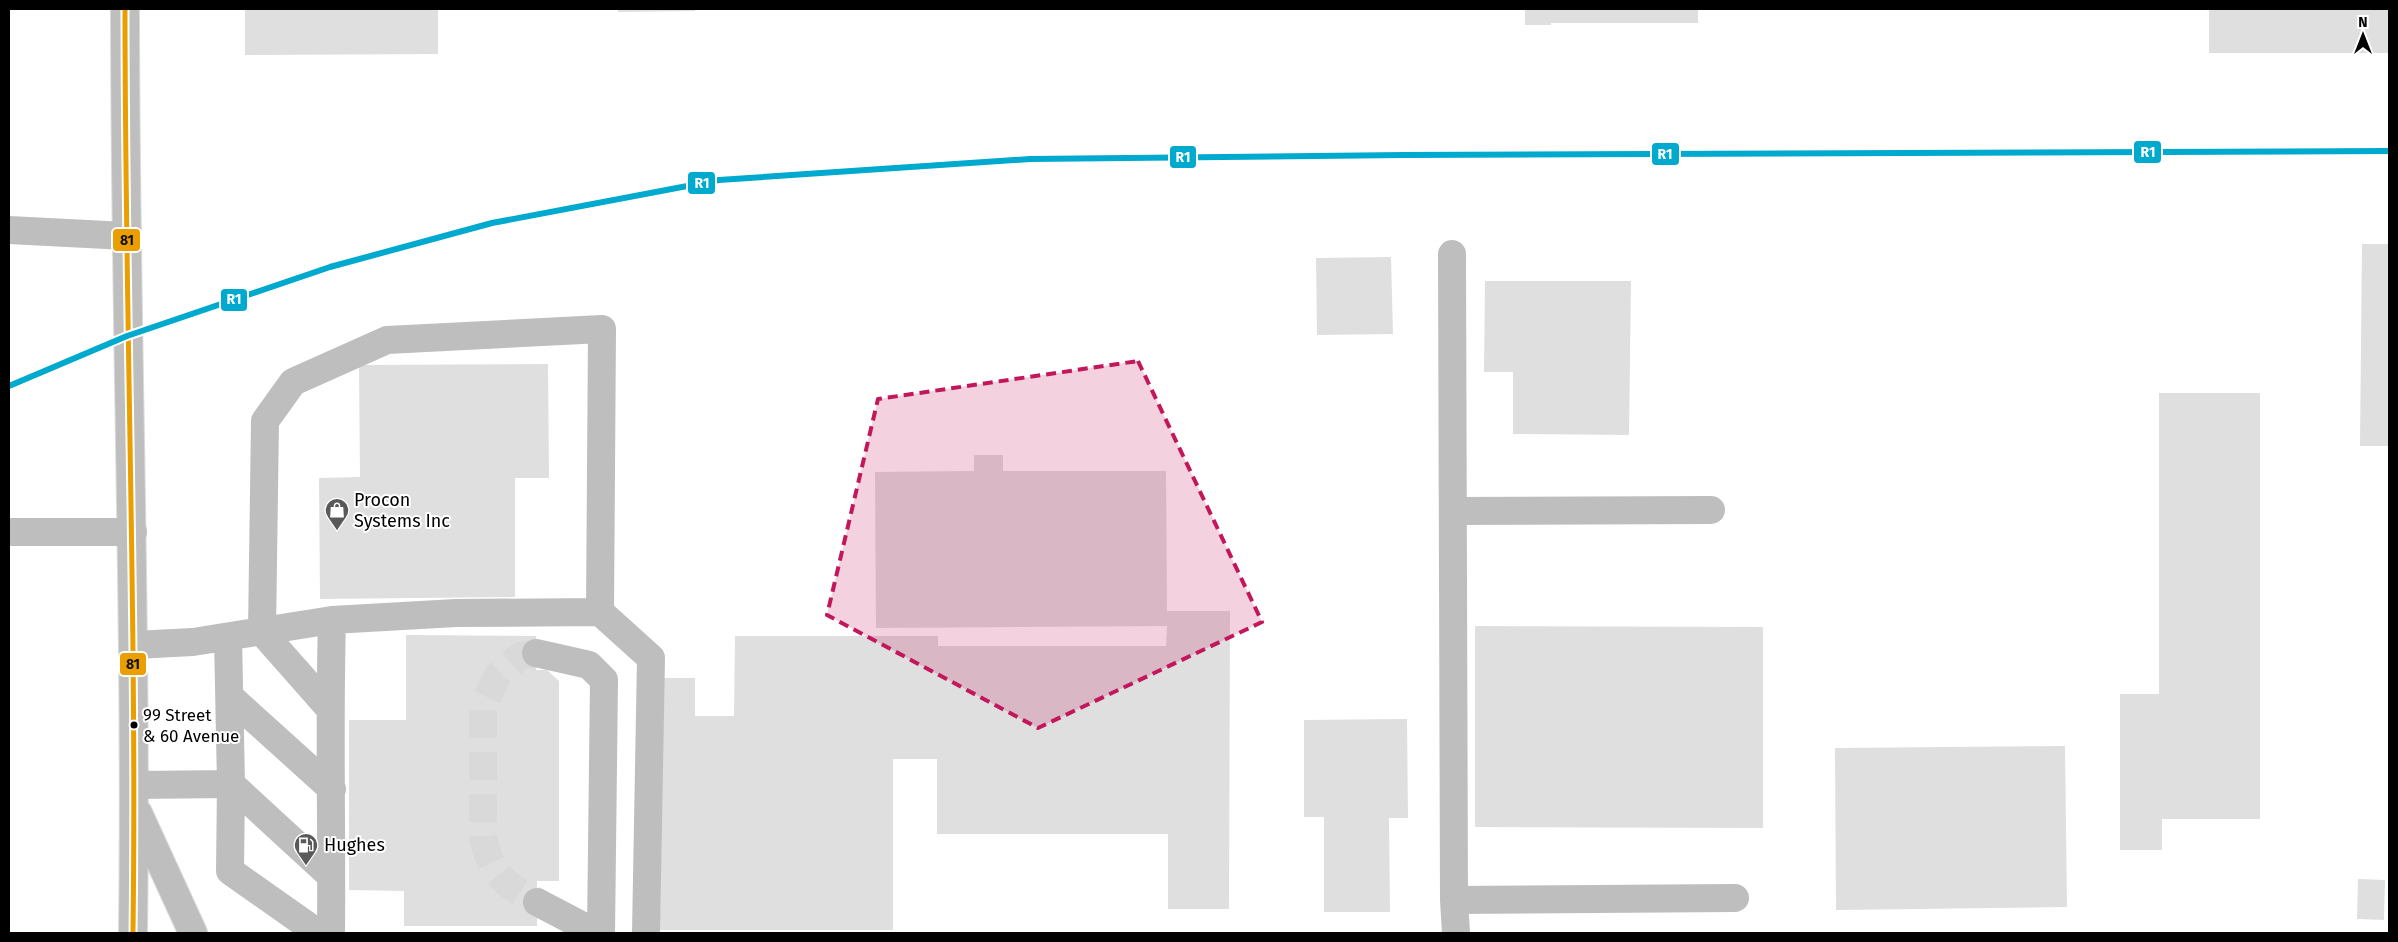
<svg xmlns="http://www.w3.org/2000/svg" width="2398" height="942" font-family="'Fira Sans',sans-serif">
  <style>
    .building { fill: #dfdfdf }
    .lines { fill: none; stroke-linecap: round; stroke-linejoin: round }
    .minor-tunnel { stroke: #d9d9d9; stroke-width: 28; stroke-dasharray: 28 14; stroke-linecap: butt }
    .major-casing { stroke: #dbdbdb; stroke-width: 30 }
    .minor { stroke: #bebebe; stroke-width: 28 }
    .major { stroke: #bebebe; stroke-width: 28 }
    .bus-1-casing { stroke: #fff; stroke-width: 9 }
    .bus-1 { stroke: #eb9e00; stroke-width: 5 }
    .rail-1-casing { stroke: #fff; stroke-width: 10 }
    .rail-1 { stroke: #00a9ce; stroke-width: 6 }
    .marked { fill: #c2185b; fill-opacity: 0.2; stroke: #c2185b; stroke-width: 4; stroke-dasharray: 10 6; stroke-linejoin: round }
    .bus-dot { fill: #000; stroke: #fff; stroke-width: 2 }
    .labels { text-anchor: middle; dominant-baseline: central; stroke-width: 4; stroke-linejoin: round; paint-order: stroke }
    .bus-label { font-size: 17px; fill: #000; stroke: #fff; text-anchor: start }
    .poi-label { font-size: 18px; fill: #000; stroke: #fff; text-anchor: start }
    .line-badge { stroke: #fff; stroke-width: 2 }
    .badge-label { font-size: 14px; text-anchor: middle; font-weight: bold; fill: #fff }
    .pale-badge-label { font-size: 14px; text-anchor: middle; font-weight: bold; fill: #111 }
  </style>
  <rect width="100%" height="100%" fill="#fff"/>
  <path class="building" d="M245 9H438V54L245 55Z
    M618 9H695V11L618 12Z
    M1525 9H1698V23H1551V25H1525Z
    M2209 9H2389V53H2209Z
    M2362 244H2389V446H2360Z
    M1391 257 1393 334 1317 335 1316 258Z
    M1485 281H1631L1629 435 1513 434V372H1484Z
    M548 364 549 478H515V597L320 599 319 478 360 477 359 365Z
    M2159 393H2260V819H2162V850H2120V694H2159Z
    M974 455H1003V471H1166L1167 611H1230L1229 909H1168V834H937V759H893V930H658V678H695V716H734L735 636H938V646H1166L1167 626 876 628 875 472 974 471Z
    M1475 626 1763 627V828L1475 827Z
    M406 635 536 636V670H547L559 681V881H537V926H404V891L349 890V720H406Z
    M1407 719 1408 818H1389L1390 912H1324V817H1304V720Z
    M2065 746 2067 907 1836 910 1835 748Z
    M2358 879 2385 880 2384 920 2357 919Z"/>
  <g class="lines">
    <path class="minor-tunnel" d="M536 653 520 656 498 675 483 706V837C491 876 504 883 537 902"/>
    <g class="major-casing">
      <path id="major" d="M125 9C125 317 137 625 133 933
        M138 813 193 933"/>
    </g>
    <path class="minor" d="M9 230 126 236
      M1452 254 1454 900
      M1453 511 1711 510
      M9 532H133
      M228 638 231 784 230 871 318 933
      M134 645 193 642 332 620 456 613 600 612 651 658 646 933
      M536 653 589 665 604 680 601 933
      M230 697 332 789
      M330 709 262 632 265 421 293 382 387 340 602 329 600 612
      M134 785 231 784 331 876
      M537 902 596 933
      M331 933C332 829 329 724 332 620
      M1456 933 1454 900 1735 898"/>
    <use href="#major" class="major"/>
    <g class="bus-1-casing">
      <path id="bus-1" d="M125 9C125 317 137 625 133 933"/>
    </g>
    <use href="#bus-1" class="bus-1"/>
    <g class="rail-1-casing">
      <path id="rail-1" d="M9 386 127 336 330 267 492 223 719 180 1030 159 1404 155 2389 151"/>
    </g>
    <use href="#rail-1" class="rail-1"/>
  </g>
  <path class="marked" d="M1138 361 1262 622 1038 728 827 615 878 399Z"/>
  <defs>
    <g id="shop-pin" transform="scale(1.25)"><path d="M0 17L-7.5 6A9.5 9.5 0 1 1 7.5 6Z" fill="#595959" stroke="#fff"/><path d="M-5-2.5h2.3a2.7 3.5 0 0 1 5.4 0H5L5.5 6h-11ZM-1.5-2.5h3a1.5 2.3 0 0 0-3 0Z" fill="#fff"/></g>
    <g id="fuel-pin" transform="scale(1.25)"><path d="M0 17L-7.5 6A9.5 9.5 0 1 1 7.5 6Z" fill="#595959" stroke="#fff"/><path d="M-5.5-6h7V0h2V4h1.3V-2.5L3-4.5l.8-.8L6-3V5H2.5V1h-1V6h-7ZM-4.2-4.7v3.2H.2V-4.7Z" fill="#fff"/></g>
  </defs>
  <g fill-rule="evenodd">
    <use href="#shop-pin" x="337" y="510"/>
    <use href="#fuel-pin" x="306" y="845"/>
  </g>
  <circle class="bus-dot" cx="134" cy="725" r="4.5"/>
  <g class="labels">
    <g class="bus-label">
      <text x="143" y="715">99 Street<tspan x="143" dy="21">&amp; 60 Avenue</tspan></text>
    </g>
    <g class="poi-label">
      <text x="354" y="500">Procon<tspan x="354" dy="21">Systems Inc</tspan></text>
      <text x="324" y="845">Hughes</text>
    </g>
  </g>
  <g class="line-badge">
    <rect x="2133" y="140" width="29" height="24" rx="5" fill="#00a9ce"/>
    <rect x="1651" y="142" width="29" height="24" rx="5" fill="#00a9ce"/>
    <rect x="1169" y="145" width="28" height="24" rx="5" fill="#00a9ce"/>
    <rect x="687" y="171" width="29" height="24" rx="5" fill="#00a9ce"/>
    <rect x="112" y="228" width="29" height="24" rx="5" fill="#eb9e00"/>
    <rect x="220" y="288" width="28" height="24" rx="5" fill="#00a9ce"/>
    <rect x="119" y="652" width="28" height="24" rx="5" fill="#eb9e00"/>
  </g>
  <g class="badge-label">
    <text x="2148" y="157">R1</text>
    <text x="1665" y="159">R1</text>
    <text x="1183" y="162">R1</text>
    <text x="702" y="188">R1</text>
    <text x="234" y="304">R1</text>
  </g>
  <g class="pale-badge-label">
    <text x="127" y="245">81</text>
    <text x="133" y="669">81</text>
  </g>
  <rect width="2398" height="942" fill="none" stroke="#000000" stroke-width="20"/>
  <g transform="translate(2363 35)" stroke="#ffffff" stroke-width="4" paint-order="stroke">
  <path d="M0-4L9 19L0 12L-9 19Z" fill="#000000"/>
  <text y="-8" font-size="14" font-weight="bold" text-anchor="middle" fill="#000000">N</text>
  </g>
</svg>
